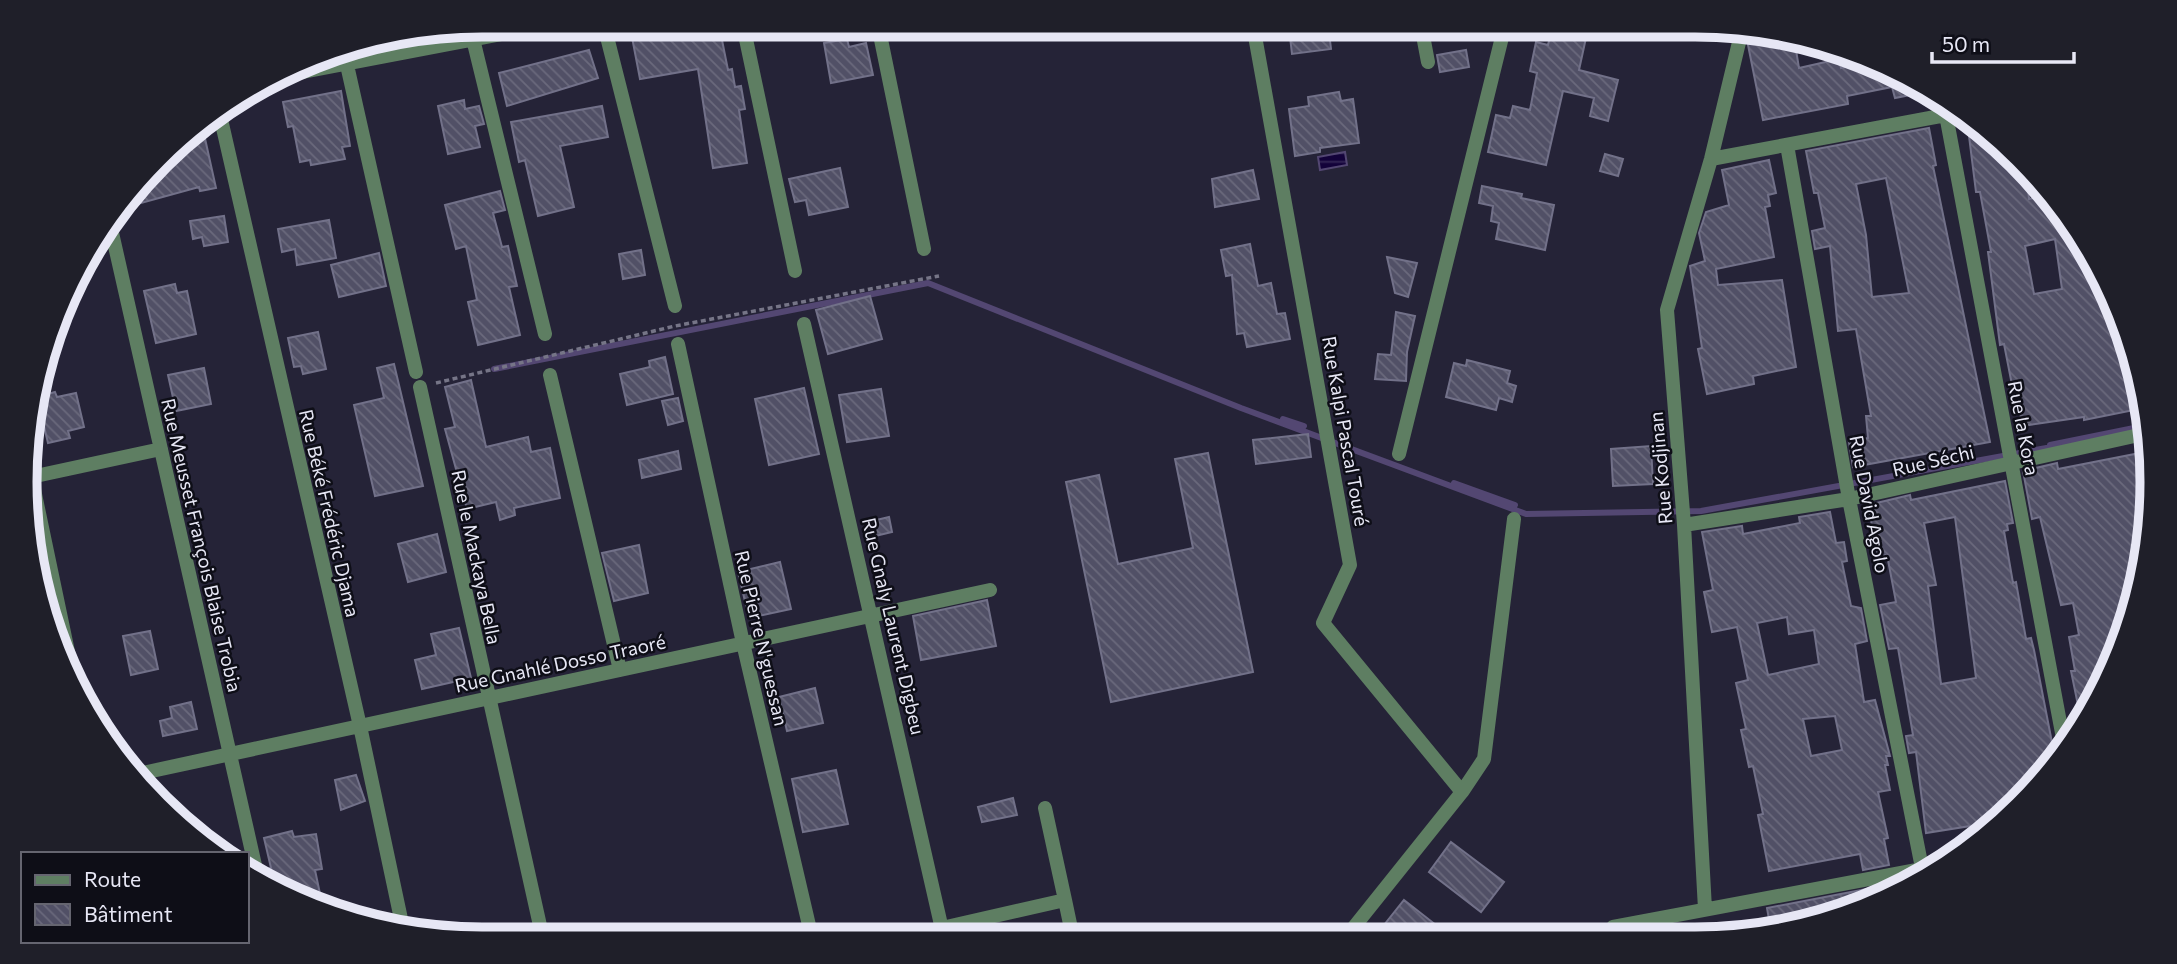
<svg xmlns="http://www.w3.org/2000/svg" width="2177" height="964" font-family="Commissioner,sans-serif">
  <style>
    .water { fill: url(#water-rules); stroke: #534772; stroke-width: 2 }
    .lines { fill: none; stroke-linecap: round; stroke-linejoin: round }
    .stream { stroke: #534772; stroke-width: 6 }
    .building { fill: url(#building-back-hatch); stroke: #727189; stroke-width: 2; fill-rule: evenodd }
    .path { stroke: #767587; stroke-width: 3.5; stroke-dasharray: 5 3.5; stroke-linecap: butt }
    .street { stroke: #5e7e62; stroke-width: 14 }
    .labels { text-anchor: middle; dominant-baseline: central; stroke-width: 5; stroke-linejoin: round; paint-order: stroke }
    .street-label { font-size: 19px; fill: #e7e7f5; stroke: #0e0e17 }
    .rim { fill: none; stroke: #e7e7f5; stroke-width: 9 }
  </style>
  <defs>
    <pattern id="water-rules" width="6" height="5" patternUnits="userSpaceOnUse" patternTransform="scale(1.75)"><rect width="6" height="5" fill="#13023a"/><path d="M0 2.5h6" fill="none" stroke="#352757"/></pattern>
    <pattern id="building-back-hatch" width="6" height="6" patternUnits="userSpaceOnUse" patternTransform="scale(1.75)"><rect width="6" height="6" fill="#515066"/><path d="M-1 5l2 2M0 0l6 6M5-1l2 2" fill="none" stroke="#6a697c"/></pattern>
  </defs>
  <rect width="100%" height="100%" fill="#252337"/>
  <path class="water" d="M1345 152 1347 165 1320 170 1318 157Z"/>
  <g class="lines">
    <path class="stream" d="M494 369 928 283 1241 408 1526 514 1701 511 2052 447
      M1283 419 1304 426
      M2050 445 2144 426
      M1454 483 1515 505"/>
  </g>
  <path class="building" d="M1320 24H1328L1331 49 1292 54 1289 28Z
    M1553 24H1589L1579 70 1618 80 1608 121 1590 116 1594 98 1563 91 1546 165 1488 152 1496 115 1510 118 1513 106 1530 110 1537 73 1530 71 1536 42 1548 45Z
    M672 25 674 34 719 25 728 70 732 69 735 87 741 86 745 109 739 110 747 163 713 168 698 69 640 79 631 32Z
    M1750 35 1795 44 1799 68 1839 59 1841 68 1874 61 1930 91 1895 98 1892 87 1847 96 1848 104 1763 120 1748 45Z
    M847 39 849 47 866 43 873 75 831 83 824 43Z
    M589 50 598 78 507 106 499 73Z
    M1466 50 1469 67 1440 72 1437 55Z
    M341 91 350 146 342 147 345 159 311 165 310 160 300 162 293 126 288 127 283 102Z
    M1339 92 1341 101 1353 99 1359 143 1320 148V152L1295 156 1289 109 1309 106 1308 97Z
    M464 100 465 109 479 106 484 124 475 126 480 147 448 154 438 106Z
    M602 106 608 137 560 146 574 207 538 216 525 160 519 162 511 122Z
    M1969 118 2026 168 2029 199 2049 195 2075 228 2116 304 2139 409 2084 420V417L2022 426 2016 384 2012 385 2004 344 2000 345 1988 252H1991L1980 192H1976L1967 120ZM2055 239 2062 289 2034 294 2025 246Z
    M202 125 216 188 200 191 199 187 123 208 181 138Z
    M1929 128 1936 165 1933 166 1990 442 1853 467 1849 442 1868 438 1866 416H1871L1856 329 1838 331 1830 246 1815 249 1812 231 1825 228 1818 193H1814L1806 151ZM1886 178 1909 293 1872 297 1866 235 1856 184Z
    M1605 154 1623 159 1618 176 1600 171Z
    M1769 160 1776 193 1768 195 1770 206 1765 207 1774 257 1716 269 1718 285 1782 280 1796 367 1753 376 1754 384 1707 394 1698 349 1702 348 1690 266 1705 261 1699 233 1706 212 1729 205 1722 170Z
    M840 168 848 207 809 215 806 200 795 202 789 179Z
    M1253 170 1259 199 1215 207 1212 179Z
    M1482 186 1522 194 1521 198 1554 205 1545 250 1496 239 1499 223 1491 221 1493 206 1479 203Z
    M500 191 505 210 493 213 502 247 508 246 517 286 509 287 520 335 478 345 468 302 477 300 466 246 456 249 445 205Z
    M224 216 228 242 204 246 202 237 193 239 190 221Z
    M329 220 336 258 297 265 295 249 282 252 278 229Z
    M1250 244 1258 286 1271 283 1277 314 1285 313 1290 339 1247 347 1244 333 1237 334 1232 275 1226 276 1221 250Z
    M641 250 645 275 623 279 619 254Z
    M379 253 386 286 339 297 331 265Z
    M1387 257 1417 263 1408 297 1395 293Z
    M175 284 177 293 187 291 196 334 156 343 144 291Z
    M870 296 882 339 828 354 816 310Z
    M1396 312 1415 316 1407 352 1406 381 1375 379 1378 354 1391 355Z
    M318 332 326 369 303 374 301 366 294 367 288 338Z
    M665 357 673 394 627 405 620 374 650 367 649 361Z
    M1467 360 1510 371 1507 383 1516 386 1512 402 1499 398 1496 410 1446 397 1454 363 1466 366Z
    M394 364 423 486 375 496 354 405 384 398 377 368Z
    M204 368 211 404 176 411 168 375Z
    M471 380 486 447 528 437 531 452 550 448 560 498 514 508 515 515 500 520 496 502 467 509 445 429 455 427 445 387Z
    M804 388 819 454 769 465 755 399Z
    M881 389 889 436 847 442 839 395Z
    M55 392 57 397 76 393 84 427 68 431 70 438 48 443 37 397Z
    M678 398 683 421 668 425 662 401Z
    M1308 434 1311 457 1256 464 1253 440Z
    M1651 446 1653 484 1613 486 1611 449Z
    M678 451 681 469 642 478 639 460Z
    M2145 452 2151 493 2144 571 2118 657 2081 720 2071 671H2075L2069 637 2079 635 2073 603 2061 605 2040 517 2032 519 2023 471 2057 463 2058 469Z
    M1208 453 1253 672 1111 702 1066 482 1099 475 1118 564 1193 548 1175 459Z
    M2005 481 2013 523 2007 524 2008 530 2004 531 2013 583 2016 582 2026 639 2031 638 2034 650 2056 763 1991 827 1978 830 1977 825 1926 833 1916 752 1909 753 1906 736 1913 735 1898 648 1889 649 1880 605 1896 602 1887 555 1878 557 1868 505 1910 495 1911 500ZM1955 517 1976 678 1941 684 1928 586 1936 585 1924 523Z
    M1830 512 1836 543 1844 542 1847 561 1842 562 1851 606 1861 608 1867 641 1855 644 1864 702 1875 700 1890 756H1886L1888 765H1885L1890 790 1878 792 1888 838 1884 839 1889 865 1863 870 1860 854 1769 871 1758 815 1763 814 1753 766 1749 767 1741 730 1746 729 1736 683 1748 680 1737 627 1712 632 1704 592 1713 590 1702 532 1742 526 1743 534 1800 523 1799 517ZM1787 617 1789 634 1814 630 1819 664 1768 675 1757 623ZM1835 716 1842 750 1811 756 1803 719Z
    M889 517 892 532 871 537 868 522Z
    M437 534 446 572 408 582 398 544Z
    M639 545 648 593 614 601 602 553Z
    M780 562 791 609 749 618 738 572Z
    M987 600 996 646 921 660 913 616Z
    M459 628 471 678 422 689 415 660 436 655 431 634Z
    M150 631 158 669 131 675 123 636Z
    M815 688 823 723 787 731 779 697Z
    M191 702 197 729 163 736 160 721 172 718 170 707Z
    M836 770 848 824 803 832 792 779Z
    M356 775 365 801 341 810 335 780Z
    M1013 798 1017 815 982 822 978 807Z
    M292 831 294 837 316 834 322 869 315 870 323 908 307 905 293 896 291 883 277 886 267 880 266 869 271 868 264 838Z
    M1451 842 1504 882 1481 912 1429 872Z
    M1893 884 1895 890 1870 905 1771 931 1767 908Z
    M1404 900 1450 936 1389 937 1380 930Z"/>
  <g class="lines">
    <path class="path" d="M436 383 675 326 939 276"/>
    <path class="street" d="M604 25 675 306
      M743 25 795 271
      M878 25 924 249
      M1253 25 1350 565 1323 623 1462 792
      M1421 25 1428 62
      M473 39 545 334
      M347 65 416 372
      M291 74 549 25
      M220 115 360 726 401 919
      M1946 115 2065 749
      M1787 145 1849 499 1922 868
      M1711 159 1962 112
      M110 224 257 874
      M804 324 944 938
      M678 344 743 643 812 938
      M550 375 620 670
      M420 387 543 939
      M1399 454 1505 25
      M31 475 71 666
      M31 477 161 449
      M1684 525 1849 499 2148 433
      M138 774 990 590
      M1045 808 1065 900
      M1705 909 1684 525 1667 310 1711 159 1741 34
      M1613 927 1938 866
      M1346 937 1462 792 1484 759 1514 519
      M898 938 1065 900 1073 938"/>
  </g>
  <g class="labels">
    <g class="street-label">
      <text transform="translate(2024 428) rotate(79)">Rue la Kora</text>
      <text transform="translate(1346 431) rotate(80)">Rue Kalpi Pascal Touré</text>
      <text transform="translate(1933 460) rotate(-13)">Rue Séchi</text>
      <text transform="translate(1660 468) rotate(-95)">Rue Kodjinan</text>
      <text transform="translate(1870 504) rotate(79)">Rue David Agolo</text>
      <text transform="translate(330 513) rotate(77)">Rue Béké Frédéric Djama</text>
      <text transform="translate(202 545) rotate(77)">Rue Meusset François Blaise Trobia</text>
      <text transform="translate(477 557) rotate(78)">Rue le Mackaya Bella</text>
      <text transform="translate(894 626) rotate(77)">Rue Gnaly Laurent Digbeu</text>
      <text transform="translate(762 638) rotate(77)">Rue Pierre N'guessan</text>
      <text transform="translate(560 663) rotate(-12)">Rue Gnahlé Dosso Traoré</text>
    </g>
  </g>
  <path d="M0 0H2177V964H0ZM482 37H1695A445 445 0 0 1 2140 482V482A445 445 0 0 1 1695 927H482A445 445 0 0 1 37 482V482A445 445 0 0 1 482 37Z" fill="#1f1f29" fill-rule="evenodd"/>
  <path class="rim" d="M482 37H1695A445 445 0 0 1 2140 482V482A445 445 0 0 1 1695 927H482A445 445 0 0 1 37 482V482A445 445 0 0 1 482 37Z"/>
  <rect x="21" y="852" width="228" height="91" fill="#0e0e17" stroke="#656570" stroke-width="2"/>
  <rect x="35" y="875" width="35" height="10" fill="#5e7e62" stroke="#656570" stroke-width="2"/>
  <text x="84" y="887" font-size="21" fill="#e7e7f5">Route</text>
  <rect x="35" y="904" width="35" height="21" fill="url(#building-back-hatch)" stroke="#656570" stroke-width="2"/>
  <text x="84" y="922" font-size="21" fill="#e7e7f5">Bâtiment</text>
  <path d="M1932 52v10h142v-10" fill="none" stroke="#e7e7f5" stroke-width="3.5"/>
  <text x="1942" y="52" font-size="21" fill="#e7e7f5" stroke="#0e0e17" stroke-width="5" paint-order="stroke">50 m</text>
</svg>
